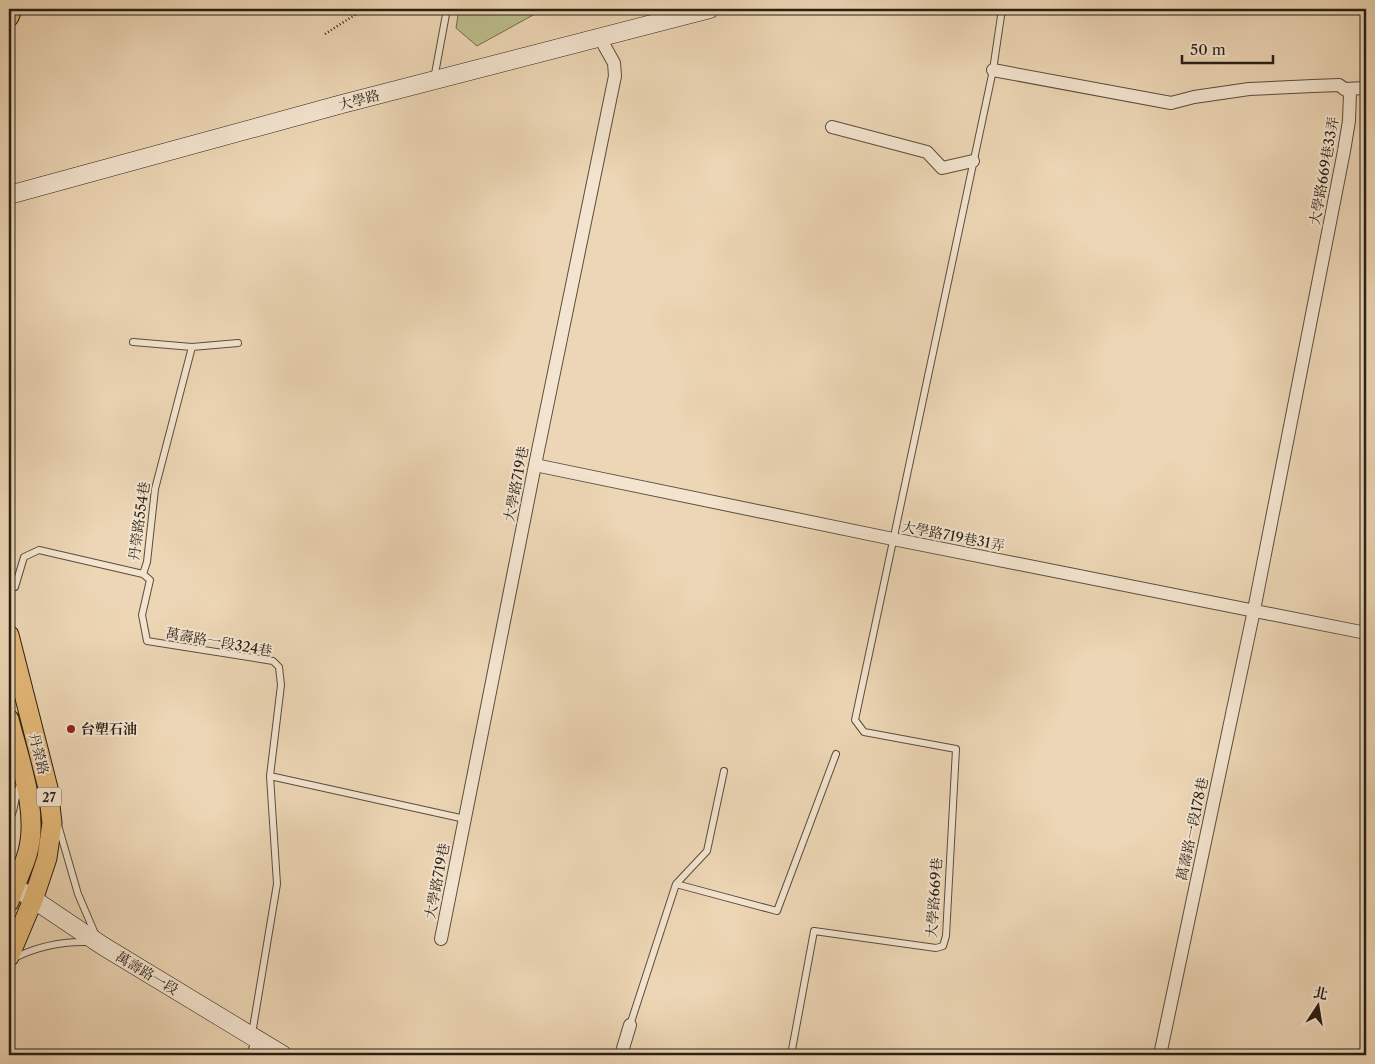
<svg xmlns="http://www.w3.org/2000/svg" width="1375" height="1064" font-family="'Libre Caslon Text','Noto Serif TC',serif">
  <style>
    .green { fill: #bcbd8b; stroke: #726e50 }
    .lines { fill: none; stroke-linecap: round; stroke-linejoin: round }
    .lane-casing { stroke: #5a4d3c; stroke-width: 8 }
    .street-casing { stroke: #5a4d3c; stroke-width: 14 }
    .secondary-casing { stroke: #291f14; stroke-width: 19 }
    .primary-casing { stroke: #291f14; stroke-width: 21 }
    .path { stroke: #291f14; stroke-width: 2.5; stroke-dasharray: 1 2.5; stroke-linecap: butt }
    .lane { stroke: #f3e4cf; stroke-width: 6 }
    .street { stroke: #f3e4cf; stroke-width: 12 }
    .secondary { stroke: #f3e4cf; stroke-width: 18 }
    .primary { stroke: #e6bb7a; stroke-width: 19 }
    .poi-dot { fill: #8f2418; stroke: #f3e4cf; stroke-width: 2 }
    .labels { text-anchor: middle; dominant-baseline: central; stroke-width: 4; stroke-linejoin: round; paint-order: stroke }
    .shield { fill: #f3e4cf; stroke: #665a4c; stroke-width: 1 }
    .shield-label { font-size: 12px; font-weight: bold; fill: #291f14 }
    .street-label { font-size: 14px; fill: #291f14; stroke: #f3e4cf }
    .poi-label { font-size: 14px; font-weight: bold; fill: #291f14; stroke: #f3e4cf; text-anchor: start }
  </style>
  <rect width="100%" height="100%" fill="#edd6b5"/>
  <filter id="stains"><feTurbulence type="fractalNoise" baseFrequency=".004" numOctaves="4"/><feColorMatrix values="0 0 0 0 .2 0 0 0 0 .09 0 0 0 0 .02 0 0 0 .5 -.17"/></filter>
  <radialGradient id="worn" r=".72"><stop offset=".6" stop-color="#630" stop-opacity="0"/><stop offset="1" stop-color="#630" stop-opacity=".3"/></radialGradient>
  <path class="green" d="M459 9H544L477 46 456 28Z"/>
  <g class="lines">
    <g class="lane-casing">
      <path id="lane" d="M434 79 447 9
        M133 342 192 347 238 343
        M143 574 150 580 142 615 147 641 273 661 279 667 281 685 270 776
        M9 587H15L24 557 39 550 143 574 147 562 155 489 192 347
        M9 821C16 809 14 795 21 783
        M58 825 78 894 96 936
        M676 884 707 851 724 771
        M14 958C38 946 62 941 89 942
        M630 1025 676 884 777 911 836 754
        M252 1034 277 884 270 776 465 819
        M791 1055 814 931 936 948 943 946 946 936 956 749 864 732 855 720 993 70 1002 9"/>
    </g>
    <g class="street-casing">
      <path id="street" d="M993 70 1171 103 1194 97 1249 89 1313 86 1339 85 1350 93 1349 121 1344 151 1254 610 1160 1055
        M1344 89 1366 88
        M832 127 927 152 942 168 973 161
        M535 465 893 539 1366 633
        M441 939 535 465 615 76 614 63 600 38
        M252 1055 260 1041
        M621 1055 630 1025"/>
    </g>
    <g class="secondary-casing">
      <path id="secondary" d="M9 195 342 104 710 9
        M9 883 103 946 283 1055"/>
    </g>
    <g class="primary-casing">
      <path id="primary" d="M9 17 12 9
        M9 635 48 788 52 823 47 858 33 900 9 957
        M9 719C19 760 40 813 27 855 22 871 14 886 9 902"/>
    </g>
    <path class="path" d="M325 34 364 9"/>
    <use href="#lane" class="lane"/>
    <use href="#street" class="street"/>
    <use href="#secondary" class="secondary"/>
    <use href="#primary" class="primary"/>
  </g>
  <circle class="poi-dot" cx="71" cy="729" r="5"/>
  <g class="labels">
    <rect class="shield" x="36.5" y="787.5" width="25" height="19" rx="4"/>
    <g class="shield-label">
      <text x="49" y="797">27</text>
    </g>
    <g class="street-label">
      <text transform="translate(359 100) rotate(-15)">大學路</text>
      <text transform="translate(1324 171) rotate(-80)">大學路669巷33弄</text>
      <text transform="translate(516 484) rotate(-79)">大學路719巷</text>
      <text transform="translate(139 521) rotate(-82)">丹榮路554巷</text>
      <text transform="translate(953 536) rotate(11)">大學路719巷31弄</text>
      <text transform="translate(219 642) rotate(10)">萬壽路一段324巷</text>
      <text transform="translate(39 754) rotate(76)">丹榮路</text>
      <text transform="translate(1192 829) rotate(-78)">萬壽路一段178巷</text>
      <text transform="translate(437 881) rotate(-79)">大學路719巷</text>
      <text transform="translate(934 898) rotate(-86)">大學路669巷</text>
      <text transform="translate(147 973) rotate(31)">萬壽路一段</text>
    </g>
    <g class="poi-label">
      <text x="81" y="729">台塑石油</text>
    </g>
  </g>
  <rect width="1375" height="1064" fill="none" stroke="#edd6b5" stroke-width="30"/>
  <rect x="10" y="10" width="1355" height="1044" fill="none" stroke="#291f14" stroke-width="2.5"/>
  <rect x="15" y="15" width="1345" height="1034" fill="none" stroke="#291f14"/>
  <g transform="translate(1318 1006) rotate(12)" stroke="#f3e4cf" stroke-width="4" paint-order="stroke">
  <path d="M0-4L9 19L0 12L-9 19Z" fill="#291f14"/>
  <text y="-8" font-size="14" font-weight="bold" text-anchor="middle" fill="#291f14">北</text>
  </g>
  <path d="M1182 55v8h91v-8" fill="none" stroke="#291f14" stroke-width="2.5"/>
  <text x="1190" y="55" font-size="15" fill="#291f14" stroke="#f3e4cf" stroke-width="4" paint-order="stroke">50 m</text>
  <rect width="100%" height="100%" filter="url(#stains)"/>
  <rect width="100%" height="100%" fill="url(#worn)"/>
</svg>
